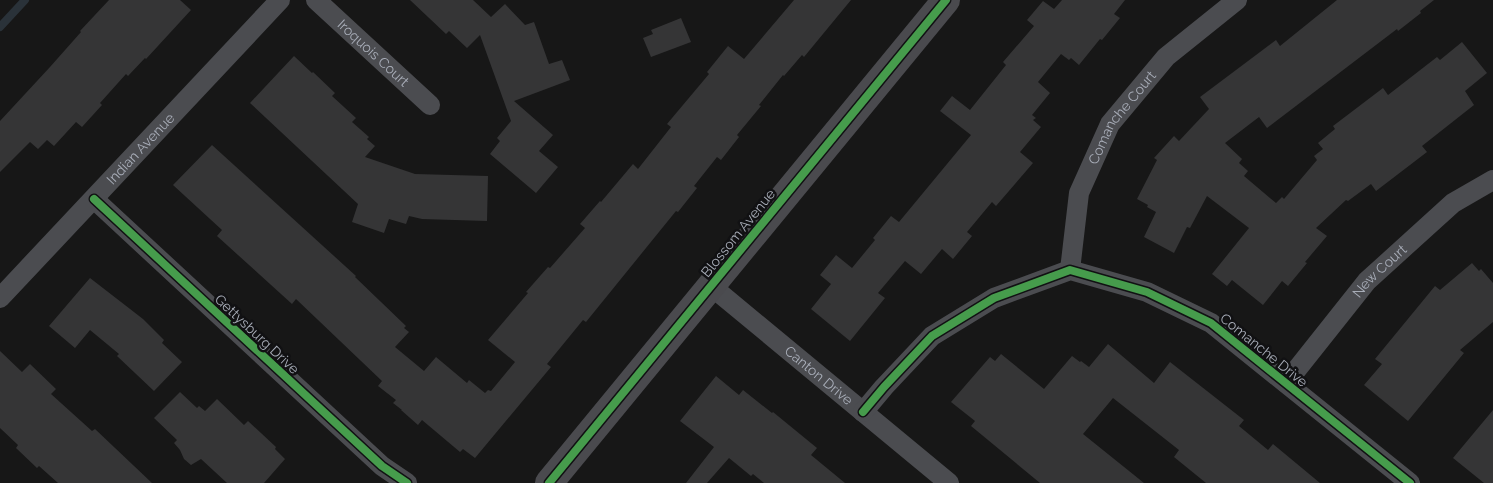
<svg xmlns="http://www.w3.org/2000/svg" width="1493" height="483" font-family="Raleway,sans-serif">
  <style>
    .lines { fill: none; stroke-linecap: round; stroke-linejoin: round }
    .stream { stroke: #2a3239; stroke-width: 8 }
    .building { fill: #353536 }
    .street { stroke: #4b4c50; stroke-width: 20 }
    .secondary { stroke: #4a4a4e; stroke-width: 28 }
    .cycleway-casing { stroke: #111113; stroke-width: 11 }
    .cycleway { stroke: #469c4c; stroke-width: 8 }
    .labels { text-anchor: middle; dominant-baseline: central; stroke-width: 5; stroke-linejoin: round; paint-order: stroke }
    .street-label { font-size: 14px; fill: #a8adb8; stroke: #111113 }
  </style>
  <rect width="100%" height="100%" fill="#171717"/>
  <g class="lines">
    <path class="stream" d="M0 27 25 0"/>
  </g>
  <path class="building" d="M109 0H180L191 10 146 59 145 58 128 76 126 74 100 103 102 105 82 127 76 122 54 146 47 140 38 149 30 142 0 172V121L50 67 81 32 80 31Z
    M410 0H473L491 17 505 4 525 25 534 22 549 64 562 60 570 80 514 101 553 135 539 151 558 167 536 193 490 154 500 141 497 138 511 121 480 35 467 48 449 31 446 34Z
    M794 0H851L804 57 802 55 784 76 783 75 759 105 761 106 737 135 739 137 721 160 717 157 694 186 697 188 678 212 676 211 586 322 583 320 547 364 551 367 475 458 463 449 460 452 422 420 418 425 401 410H402L393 403 396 400 378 386 382 381 296 299 292 304 217 236 222 230 173 185 212 145 356 276 355 277 406 326 404 328 409 332 395 347 424 371 436 357 467 383 469 380 485 393 488 390 491 391 515 362 488 340 528 293 526 292 548 267 550 268 585 228 580 224 600 201 601 202 633 164 638 169 671 127 667 124 709 74 707 72 728 46 744 59Z
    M1062 0H1125L1114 14 1120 18 1102 40 1100 39 1079 65 1071 58 1069 60 1061 54 1038 82 1050 93 1032 115 1036 118 1033 120 1041 127 1020 152 1033 163 996 206 992 202 967 232 972 236 953 259 942 249 921 274 905 261 878 293 885 298 850 341 811 309 831 284 820 275 836 255 852 268 875 240 873 238 891 216 899 222 971 135 940 111 952 96 970 110 1006 65 1003 62 1034 26 1027 20 1043 1 1054 9Z
    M1337 0H1434L1420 11 1421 13 1398 31 1397 29 1267 128 1259 117 1225 143 1242 159 1239 163 1248 171 1244 176 1276 203 1282 197 1284 199 1317 160 1314 156 1323 149 1318 143 1335 129 1333 126 1383 88 1388 95 1437 57 1440 60 1462 42 1487 73 1465 91 1474 105 1422 146 1427 152 1376 191 1371 184 1348 201 1346 200 1316 228 1327 236 1305 262 1307 263 1288 286 1282 281 1263 305 1232 280 1227 286 1212 274 1249 228 1207 196 1190 228 1187 227 1174 253 1144 237 1156 212 1147 207 1148 205 1137 199 1157 160 1154 158 1174 136 1179 141 1209 109 1200 97 1276 40 1280 46Z
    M681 18 691 42 651 57 643 38 653 34 651 30Z
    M294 56 312 73 313 72 335 93 332 96 356 118 352 122 369 137 367 139 375 146 365 157 415 174 488 176 487 221 422 219 409 216 406 224 389 219 384 233 352 222 358 204 250 103Z
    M1472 263 1479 271 1481 269 1493 283V322L1460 350 1464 353 1408 421 1364 385 1382 364 1375 359 1435 286 1440 290Z
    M90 278 143 319 164 340 162 343 182 362 154 391 117 356 119 354 90 330 75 348 49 326Z
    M1108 344 1154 383 1170 362 1244 420 1239 426 1268 450 1273 444 1320 483H1206L1174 457 1179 450 1113 398 1083 434 1144 483H1040L971 426 975 421 951 402 990 357 995 361 1001 354 1044 389 1072 356 1080 362 1081 361 1089 367Z
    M0 351 22 372 30 364 56 389 51 394 92 431 95 429 152 483H58L39 466 37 468 16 448 18 445 0 428Z
    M716 376 739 395 743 390 772 413 773 412 817 448 811 455 845 483H764L753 474 751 476 729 458 707 483H686L714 447 680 421Z
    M180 392 197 408 199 406 205 411 217 399 244 425 248 421 276 447 275 449 285 459 264 483H227L201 459 191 465 184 459 180 450 174 443 177 440 154 418Z
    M1493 410V483H1484L1453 458Z"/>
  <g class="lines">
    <g class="street">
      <path id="s1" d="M316 0 430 105"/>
      <path d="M94 199 382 466 407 483"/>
      <path id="s2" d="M1070 270 1079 193 1110 124 1166 57 1237 0"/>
      <path id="s3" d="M711 286 949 483"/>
      <path id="s4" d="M0 298 280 0"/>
      <path id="s5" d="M1286 383 1367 281 1453 203 1493 180"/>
      <path d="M863 412 884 387 932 336 994 298 1070 270 1147 292 1211 323 1410 483"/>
    </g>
    <path class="secondary" d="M549 483 946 0"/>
    <g class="cycleway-casing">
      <path id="cycleway" d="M94 199 382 466 407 483
        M863 412 884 387 932 336 994 298 1070 270 1147 292 1211 323 1410 483
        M549 483 946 0"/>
    </g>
    <use href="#cycleway" class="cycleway"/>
  </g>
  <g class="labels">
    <g class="street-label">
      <text stroke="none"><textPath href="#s1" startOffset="78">Iroquois Court</textPath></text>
      <text stroke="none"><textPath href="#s2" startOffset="165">Comanche Court</textPath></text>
      <text stroke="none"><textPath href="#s4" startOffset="205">Indian Avenue</textPath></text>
      <text transform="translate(738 233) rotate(-51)">Blossom Avenue</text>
      <text stroke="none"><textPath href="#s5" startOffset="146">New Court</textPath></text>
      <text transform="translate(257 334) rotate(43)">Gettysburg Drive</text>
      <text transform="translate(1264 350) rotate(39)">Comanche Drive</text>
      <text stroke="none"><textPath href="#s3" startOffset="140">Canton Drive</textPath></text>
    </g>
  </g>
</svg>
